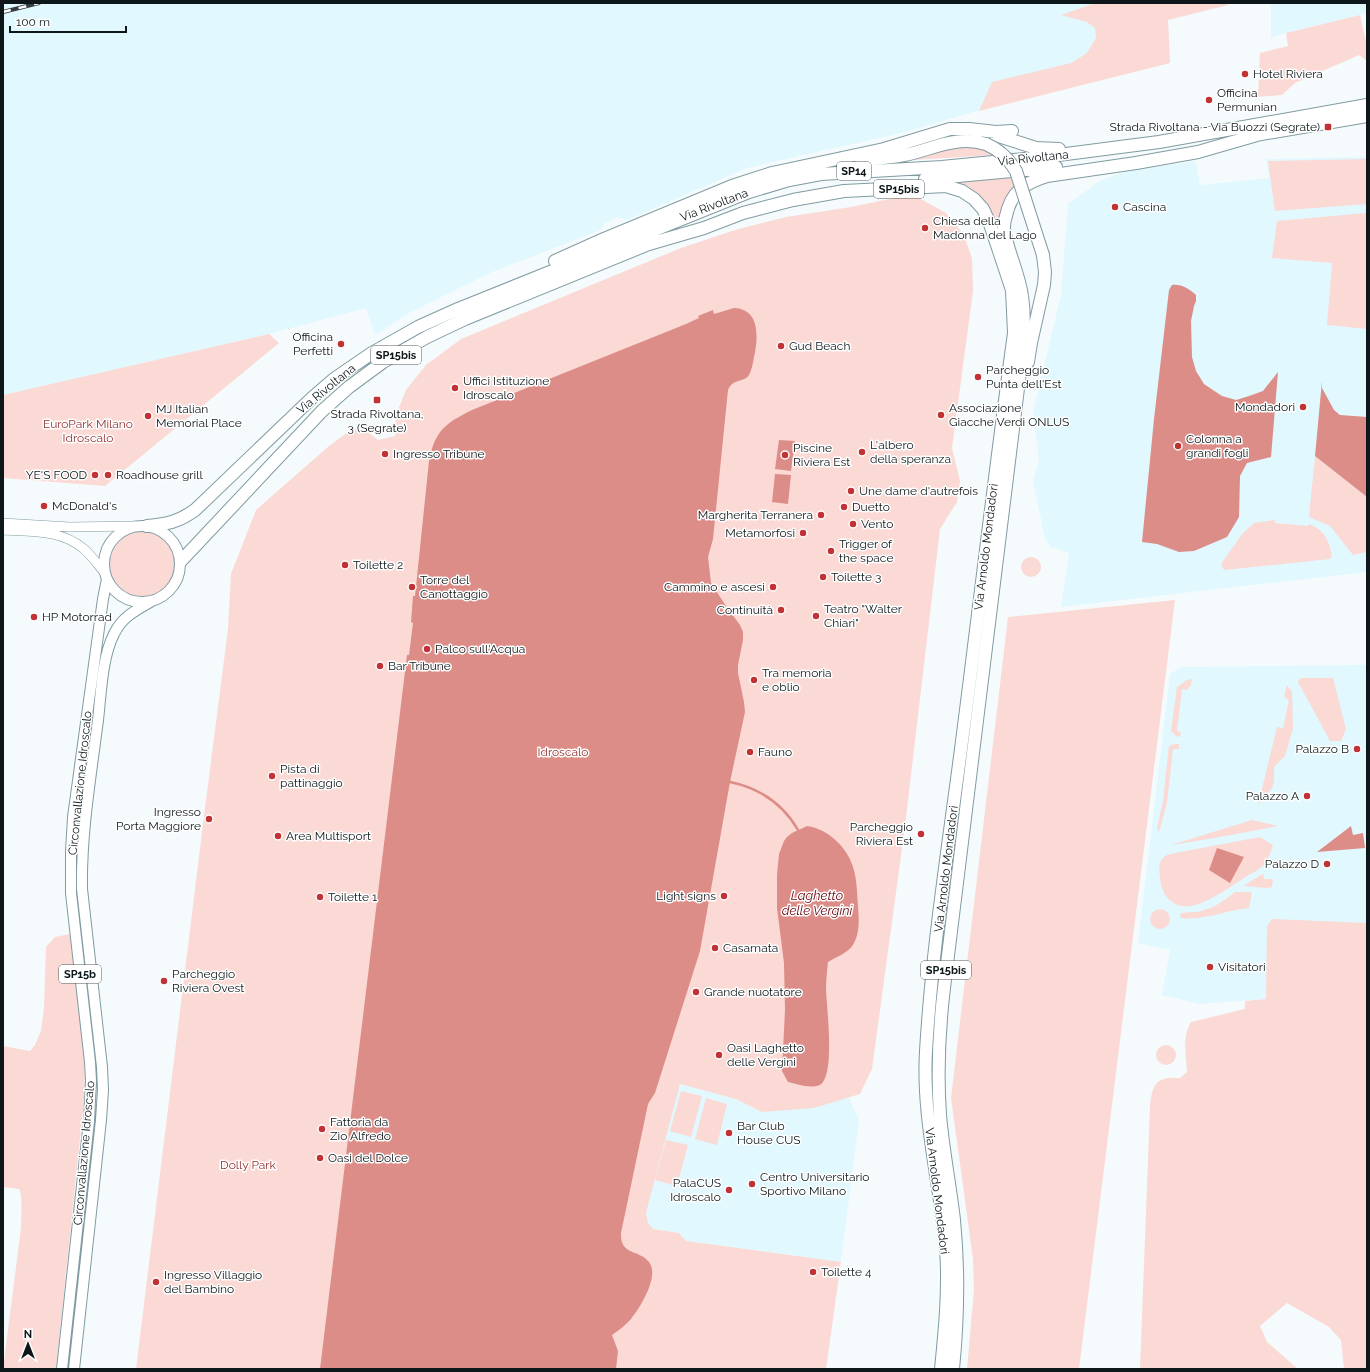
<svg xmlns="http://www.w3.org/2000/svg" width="1370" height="1372" font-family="Raleway,sans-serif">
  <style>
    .built { fill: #e1f8fe }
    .green { fill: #fbd9d5 }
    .water { fill: #dd8d87 }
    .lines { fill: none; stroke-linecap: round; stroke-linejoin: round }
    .stream { stroke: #dd8d87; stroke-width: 2.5 }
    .secondary-casing { stroke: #809ba2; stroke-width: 10 }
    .primary-casing { stroke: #809ba2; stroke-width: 12 }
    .highway-casing { stroke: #809ba2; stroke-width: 14 }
    .secondary { stroke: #fff; stroke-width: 9 }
    .primary { stroke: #fff; stroke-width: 10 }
    .highway { stroke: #fff; stroke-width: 12 }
    .rail-casing { stroke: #343d40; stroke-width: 4 }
    .rail { stroke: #fff; stroke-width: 2.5; stroke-dasharray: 8; stroke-linecap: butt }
    .highway-bridge-casing { stroke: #809ba2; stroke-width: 14; stroke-linecap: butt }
    .highway-bridge { stroke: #fff; stroke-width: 12 }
    .poi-dot { fill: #c13235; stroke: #fff; stroke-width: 1.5 }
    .labels { text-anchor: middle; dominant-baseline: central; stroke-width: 3; stroke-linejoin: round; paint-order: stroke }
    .shield { fill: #fff; stroke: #565d5f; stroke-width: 1 }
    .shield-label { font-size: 11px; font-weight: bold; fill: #0d171a }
    .poi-label { font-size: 12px; fill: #0d171a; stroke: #fff; text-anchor: start }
    .street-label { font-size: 12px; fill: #0d171a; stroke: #fff }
    .park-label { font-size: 12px; fill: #913331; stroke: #fff }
    .water-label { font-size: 13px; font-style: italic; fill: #67040e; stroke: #fff }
  </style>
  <rect width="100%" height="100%" fill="#f5fbfc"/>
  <path class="built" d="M3 3H1228V5L1168 20 1170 63 1008 102 901 133 747 168 627 220 617 217 605 223 601 230 492 272 409 313 375 335 366 308 269 334 3 395Z
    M1271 3H1367V13L1286 33 1271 38Z
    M1367 157V572L1061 607 1069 553 1051 547 1045 539 1033 481 1039 460 1033 412 1061 295 1068 204 1101 180 1128 171 1196 161 1200 185 1269 178 1266 159Z
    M1367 665V932L1266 999 1199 1004 1162 995 1170 950 1138 943 1170 674 1181 667Z
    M680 1084 736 1099 762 1112 849 1098 859 1120 841 1262 686 1241 679 1233 653 1229 648 1223 646 1213Z"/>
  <path class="green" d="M1095 3H1227L1228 5 1168 20 1170 63 979 111 992 82 1071 63 1087 53 1096 38 1095 28 1087 22 1061 15Z
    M1360 15 1367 46V61L1359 55 1295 83 1282 95 1258 97 1260 53 1288 46 1286 33Z
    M970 146 984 150 994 155 897 161 942 148Z
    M1367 159V204L1275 211 1268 161Z
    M1011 177 1016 189 1004 246C998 231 991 207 979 195 972 189 960 187 955 182Z
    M894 198H919L946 213 964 235 972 259 973 291 952 448 960 481 957 502 940 529 905 826 872 1069 860 1094 814 1108 762 1112 736 1099 680 1084 646 1213 648 1223 653 1229 679 1233 686 1241 841 1262 826 1369H136L205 808 228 629 231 574 256 510 329 446 352 429H364L378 440 395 436 396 415 406 390 426 365 461 339 681 248 735 230 786 217 851 207Z
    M1367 213V329L1327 325 1332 263 1272 258 1277 221Z
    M269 334 279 343 105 486 3 478V395Z
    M1315 456 1367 497V552L1353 555 1330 526 1309 517Z
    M1275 520V523L1308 526 1309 524C1324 530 1329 540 1332 556L1330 559 1224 570 1221 564 1243 533 1254 523Z
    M110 564a33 33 0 1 1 66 0a33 33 0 1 1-66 0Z
    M1021 567a10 10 0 1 1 20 0a10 10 0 1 1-20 0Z
    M1175 600 1079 1369H967L974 1290 973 1259 951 1098 1008 617Z
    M1300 678H1333L1346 729 1341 741H1330L1298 682Z
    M1192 679 1191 685 1187 690 1182 689 1177 731 1181 732 1180 737 1176 736 1171 731 1177 687 1187 680Z
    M1287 685 1292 692 1293 728 1285 756 1274 767V782L1272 788 1258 805 1277 727 1283 728 1289 700 1284 697Z
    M1175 744H1179V749H1173L1167 803 1159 832 1157 828 1163 801 1169 746Z
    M1252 820 1278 826 1215 838 1171 845Z
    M1260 837 1273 845C1271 851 1269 858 1264 864 1261 869 1252 873 1247 876 1231 886 1200 910 1181 906 1176 905 1169 901 1166 896 1161 890 1157 868 1161 861 1163 857 1166 855 1170 854Z
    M1263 874 1264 879H1273L1272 887 1268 888 1243 886Z
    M1235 892H1252L1249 908C1226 910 1204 921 1181 918L1180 914C1186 912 1190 912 1196 912 1211 910 1224 901 1235 892Z
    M1150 919a10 10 0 1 1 20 0a10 10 0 1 1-20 0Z
    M1272 919 1367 923V1369H1344L1341 1340 1329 1327 1287 1303 1260 1326 1267 1342 1298 1369H1140L1150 1107C1151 1097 1152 1082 1164 1079 1168 1077 1175 1078 1180 1078L1187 1072C1186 1054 1182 1037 1191 1022L1245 1009V1001L1266 999 1267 926Z
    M70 934 85 1061 84 1100 56 1369H3L21 1228C21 1220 23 1194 19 1189L3 1187V1046L30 1051 35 1045 41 1031 44 1008 46 947 55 937Z
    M1156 1055a10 10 0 1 1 20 0a10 10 0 1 1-20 0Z
    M681 1091 702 1096 691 1137 670 1131Z
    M706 1098 727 1104 717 1145 695 1139Z
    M666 1140 688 1145 677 1186 655 1180Z"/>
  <path class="water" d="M1172 285C1182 284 1189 289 1196 295V301L1194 306 1191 321 1192 357 1196 371 1204 384 1222 396 1236 400 1249 396 1263 391 1278 372 1271 457 1247 463 1240 476 1239 517 1227 537 1194 551 1179 552 1157 544 1142 542 1154 419 1169 290Z
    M734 308C761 309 758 339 754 357 753 363 752 369 749 375 744 383 733 378 728 390L713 539 708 557 711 583 726 606 740 625 743 632V640L738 665V673L744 702 745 712 730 782 700 951 655 1093 648 1104 621 1233C620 1256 639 1249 649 1262 660 1276 640 1308 631 1319 626 1325 619 1330 612 1335L618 1351 616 1369H320L407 655H409L413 623 411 622 413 596H415L429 461C435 430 446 423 472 410L686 324 699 318 698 316 713 310 714 314Z
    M1322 381V388L1334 410 1340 415 1367 417V497L1315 456Z
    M779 440 795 441 791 471 775 469Z
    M775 474 791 475 788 504 772 502Z
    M807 826C828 829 847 847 853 867 857 879 857 893 858 906 859 919 860 933 853 945 848 953 836 957 828 962 827 971 826 980 826 990 827 1009 834 1067 823 1082 817 1091 797 1084 788 1082L782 1071 785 1010 784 963 777 908V875L779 854 784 841 787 837 792 833Z
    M1351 826 1353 835 1363 833 1365 848 1317 852Z
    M1217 848 1244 857 1230 883 1209 870Z"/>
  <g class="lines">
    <path class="stream" d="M730 782C759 788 783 804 798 830"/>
    <g class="secondary-casing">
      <path id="secondary" d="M3 523 70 527 135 526
        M3 530C31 532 61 529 84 549 92 556 98 565 105 573"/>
    </g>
    <g class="primary-casing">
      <path id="primary" d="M104 564a38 38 0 1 1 76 0a38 38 0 1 1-76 0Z
        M62 1369 89 1121 91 1081 90 1062 71 893V851L73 817 103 599 107 579
        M74 1369 101 1120 103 1090 102 1067 82 889C81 832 91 776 98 720 101 694 102 657 114 634 122 617 136 610 152 601"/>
    </g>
    <g class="highway-casing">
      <path id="highway" d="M992 134 1036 148 1059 149
        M1250 136 1367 116
        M861 160C876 159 891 158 905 155 933 149 957 135 986 144
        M925 179 1056 167
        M649 244 704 228 743 213 793 200 844 191 946 186 962 191 974 199 983 209 990 224 1012 290 1014 333C995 471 979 610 961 749 948 849 932 950 926 1051 922 1117 940 1183 946 1249 949 1289 945 1329 941 1369
        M555 261 604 239 732 186 772 173 884 149 950 129H969L996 132 1012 131
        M1028 362 1031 343 1044 285 1045 272 1043 255
        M147 526C168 524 178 522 195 510L312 398 334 379 372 353 418 327 458 309 749 192 789 180 821 174 942 167 1035 158 1159 142 1367 105
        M181 561 322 411 349 387 383 362 427 337 465 319 656 241
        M953 1369C958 1319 959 1270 954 1220 950 1185 943 1150 940 1115 937 1072 939 1030 944 988L1020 372C1022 346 1026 321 1022 296 1019 274 1009 255 1005 234 1003 228 1004 222 1006 216 1011 192 1024 183 1047 176L1136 163 1198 152 1257 135"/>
    </g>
    <use href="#secondary" class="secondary"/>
    <use href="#primary" class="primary"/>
    <use href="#highway" class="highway"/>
    <g class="rail-casing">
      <path id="rail" d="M3 12 39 3"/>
    </g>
    <use href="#rail" class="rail"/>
    <g class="highway-bridge-casing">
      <path id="highway-bridge" d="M986 144C1000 150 1009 159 1016 171L1043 255"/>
    </g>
    <use href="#highway-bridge" class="highway-bridge"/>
  </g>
  <g class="poi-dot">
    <circle cx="1245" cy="74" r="4"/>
    <circle cx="1209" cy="100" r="4"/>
    <rect x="1324" y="123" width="8" height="8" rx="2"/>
    <circle cx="1115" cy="207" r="4"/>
    <circle cx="925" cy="228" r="4"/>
    <circle cx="341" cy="344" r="4"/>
    <circle cx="781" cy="346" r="4"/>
    <circle cx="978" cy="377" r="4"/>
    <circle cx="455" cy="388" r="4"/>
    <rect x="373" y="396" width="8" height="8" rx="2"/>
    <circle cx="1303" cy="407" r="4"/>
    <circle cx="941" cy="415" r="4"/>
    <circle cx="148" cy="416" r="4"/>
    <circle cx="1178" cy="446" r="4"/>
    <circle cx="862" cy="452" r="4"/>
    <circle cx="385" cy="454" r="4"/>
    <circle cx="785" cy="455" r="4"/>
    <circle cx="95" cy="475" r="4"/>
    <circle cx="108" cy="475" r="4"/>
    <circle cx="851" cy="491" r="4"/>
    <circle cx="44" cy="506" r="4"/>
    <circle cx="844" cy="507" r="4"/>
    <circle cx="821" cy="515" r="4"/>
    <circle cx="853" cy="524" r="4"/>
    <circle cx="803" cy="533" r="4"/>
    <circle cx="831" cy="551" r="4"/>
    <circle cx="345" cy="565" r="4"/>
    <circle cx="823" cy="577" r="4"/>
    <circle cx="412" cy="587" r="4"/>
    <circle cx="773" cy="587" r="4"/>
    <circle cx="781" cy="610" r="4"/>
    <circle cx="816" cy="616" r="4"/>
    <circle cx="34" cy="617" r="4"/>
    <circle cx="427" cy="649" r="4"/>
    <circle cx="380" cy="666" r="4"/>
    <circle cx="754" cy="680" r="4"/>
    <circle cx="1357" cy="749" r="4"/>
    <circle cx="750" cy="752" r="4"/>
    <circle cx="272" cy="776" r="4"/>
    <circle cx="1307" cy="796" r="4"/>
    <circle cx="209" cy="819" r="4"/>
    <circle cx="921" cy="834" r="4"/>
    <circle cx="278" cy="836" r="4"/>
    <circle cx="1327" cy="864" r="4"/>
    <circle cx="724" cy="896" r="4"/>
    <circle cx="320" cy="897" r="4"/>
    <circle cx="715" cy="948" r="4"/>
    <circle cx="1210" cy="967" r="4"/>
    <circle cx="164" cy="981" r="4"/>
    <circle cx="696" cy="992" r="4"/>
    <circle cx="719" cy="1055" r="4"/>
    <circle cx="322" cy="1129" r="4"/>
    <circle cx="729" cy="1133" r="4"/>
    <circle cx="320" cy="1158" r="4"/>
    <circle cx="752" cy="1184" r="4"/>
    <circle cx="729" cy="1190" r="4"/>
    <circle cx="813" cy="1272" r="4"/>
    <circle cx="156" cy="1282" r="4"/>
  </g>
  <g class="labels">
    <g class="shield">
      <rect x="837" y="162" width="34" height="18" rx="3"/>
      <rect x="874" y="180" width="50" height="18" rx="3"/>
      <rect x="371" y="346" width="50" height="18" rx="3"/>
      <rect x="921" y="961" width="50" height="18" rx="3"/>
      <rect x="59" y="965" width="42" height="18" rx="3"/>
    </g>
    <g class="shield-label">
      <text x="854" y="171">SP14</text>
      <text x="899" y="189">SP15bis</text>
      <text x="396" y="355">SP15bis</text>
      <text x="946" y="970">SP15bis</text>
      <text x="80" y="974">SP15b</text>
    </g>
    <g class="poi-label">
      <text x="1253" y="74">Hotel Riviera</text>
      <text x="1217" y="93">Officina<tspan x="1217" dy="14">Permunian</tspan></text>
      <text x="1320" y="127" text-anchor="end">Strada Rivoltana - Via Buozzi (Segrate)</text>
      <text x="1123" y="207">Cascina</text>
      <text x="933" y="221">Chiesa della<tspan x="933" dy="14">Madonna del Lago</tspan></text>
      <text x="333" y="337" text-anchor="end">Officina<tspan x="333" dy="14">Perfetti</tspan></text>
      <text x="789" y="346">Gud Beach</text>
      <text x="986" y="370">Parcheggio<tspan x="986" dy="14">Punta dell'Est</tspan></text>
      <text x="463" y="381">Uffici Istituzione<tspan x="463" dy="14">Idroscalo</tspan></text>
      <text x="1295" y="407" text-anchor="end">Mondadori</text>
      <text x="949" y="408">Associazione<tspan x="949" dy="14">Giacche Verdi ONLUS</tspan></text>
      <text x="156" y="409">MJ Italian<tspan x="156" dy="14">Memorial Place</tspan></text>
      <text x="377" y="414" text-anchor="middle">Strada Rivoltana,<tspan x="377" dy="14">3 (Segrate)</tspan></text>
      <text x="1186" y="439">Colonna a<tspan x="1186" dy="14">grandi fogli</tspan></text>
      <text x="870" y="445">L'albero<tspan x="870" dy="14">della speranza</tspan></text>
      <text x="793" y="448">Piscine<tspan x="793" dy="14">Riviera Est</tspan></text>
      <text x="393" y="454">Ingresso Tribune</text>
      <text x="87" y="475" text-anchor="end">YE'S FOOD</text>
      <text x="116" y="475">Roadhouse grill</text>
      <text x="859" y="491">Une dame d'autrefois</text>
      <text x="52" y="506">McDonald's</text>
      <text x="852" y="507">Duetto</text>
      <text x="813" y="515" text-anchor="end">Margherita Terranera</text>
      <text x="861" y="524">Vento</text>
      <text x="795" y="533" text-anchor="end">Metamorfosi</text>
      <text x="839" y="544">Trigger of<tspan x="839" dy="14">the space</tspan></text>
      <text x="353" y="565">Toilette 2</text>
      <text x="831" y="577">Toilette 3</text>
      <text x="420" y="580">Torre del<tspan x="420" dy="14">Canottaggio</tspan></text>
      <text x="765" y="587" text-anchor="end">Cammino e ascesi</text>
      <text x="824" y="609">Teatro "Walter<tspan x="824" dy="14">Chiari"</tspan></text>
      <text x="773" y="610" text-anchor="end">Continuità</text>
      <text x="42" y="617">HP Motorrad</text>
      <text x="435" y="649">Palco sull'Acqua</text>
      <text x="388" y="666">Bar Tribune</text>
      <text x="762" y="673">Tra memoria<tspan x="762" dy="14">e oblio</tspan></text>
      <text x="1349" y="749" text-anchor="end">Palazzo B</text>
      <text x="758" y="752">Fauno</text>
      <text x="280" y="769">Pista di<tspan x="280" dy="14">pattinaggio</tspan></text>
      <text x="1299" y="796" text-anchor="end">Palazzo A</text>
      <text x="201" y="812" text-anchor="end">Ingresso<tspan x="201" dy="14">Porta Maggiore</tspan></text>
      <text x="913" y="827" text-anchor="end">Parcheggio<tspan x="913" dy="14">Riviera Est</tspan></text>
      <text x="286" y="836">Area Multisport</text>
      <text x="1319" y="864" text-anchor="end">Palazzo D</text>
      <text x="716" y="896" text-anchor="end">Light signs</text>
      <text x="328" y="897">Toilette 1</text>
      <text x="723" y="948">Casamata</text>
      <text x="1218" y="967">Visitatori</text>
      <text x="172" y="974">Parcheggio<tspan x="172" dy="14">Riviera Ovest</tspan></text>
      <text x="704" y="992">Grande nuotatore</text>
      <text x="727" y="1048">Oasi Laghetto<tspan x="727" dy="14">delle Vergini</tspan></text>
      <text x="330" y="1122">Fattoria da<tspan x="330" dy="14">Zio Alfredo</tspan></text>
      <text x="737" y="1126">Bar Club<tspan x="737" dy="14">House CUS</tspan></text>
      <text x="328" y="1158">Oasi del Dolce</text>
      <text x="760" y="1177">Centro Universitario<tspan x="760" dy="14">Sportivo Milano</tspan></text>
      <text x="721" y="1183" text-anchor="end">PalaCUS<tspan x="721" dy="14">Idroscalo</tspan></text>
      <text x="821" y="1272">Toilette 4</text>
      <text x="164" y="1275">Ingresso Villaggio<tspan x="164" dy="14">del Bambino</tspan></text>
    </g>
    <g class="street-label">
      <text transform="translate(1033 158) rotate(-6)">Via Rivoltana</text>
      <text transform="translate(714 205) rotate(-21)">Via Rivoltana</text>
      <text transform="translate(326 389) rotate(-39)">Via Rivoltana</text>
      <text transform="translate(986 547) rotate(-83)">Via Arnoldo Mondadori</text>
      <text transform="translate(80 783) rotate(-84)">Circonvallazione Idroscalo</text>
      <text transform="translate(946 869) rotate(-83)">Via Arnoldo Mondadori</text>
      <text transform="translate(84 1153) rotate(-85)">Circonvallazione Idroscalo</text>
      <text transform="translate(937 1191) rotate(83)">Via Arnoldo Mondadori</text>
    </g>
    <g class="park-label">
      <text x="88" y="424">EuroPark Milano<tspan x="88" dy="14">Idroscalo</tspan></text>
      <text x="563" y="752">Idroscalo</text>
      <text x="248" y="1165">Dolly Park</text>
    </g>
    <g class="water-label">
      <text x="817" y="895">Laghetto<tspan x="817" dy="15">delle Vergini</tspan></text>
    </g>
  </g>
  <rect width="1370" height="1372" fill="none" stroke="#0d171a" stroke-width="8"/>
  <g transform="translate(28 1344)" stroke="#ffffff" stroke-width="3" paint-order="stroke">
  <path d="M0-3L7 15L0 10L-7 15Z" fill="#0d171a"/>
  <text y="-6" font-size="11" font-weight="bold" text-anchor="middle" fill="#0d171a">N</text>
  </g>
  <path d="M10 26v6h116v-6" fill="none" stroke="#0d171a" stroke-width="2"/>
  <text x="16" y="26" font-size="12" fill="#0d171a" stroke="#ffffff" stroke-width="3" paint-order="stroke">100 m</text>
</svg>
